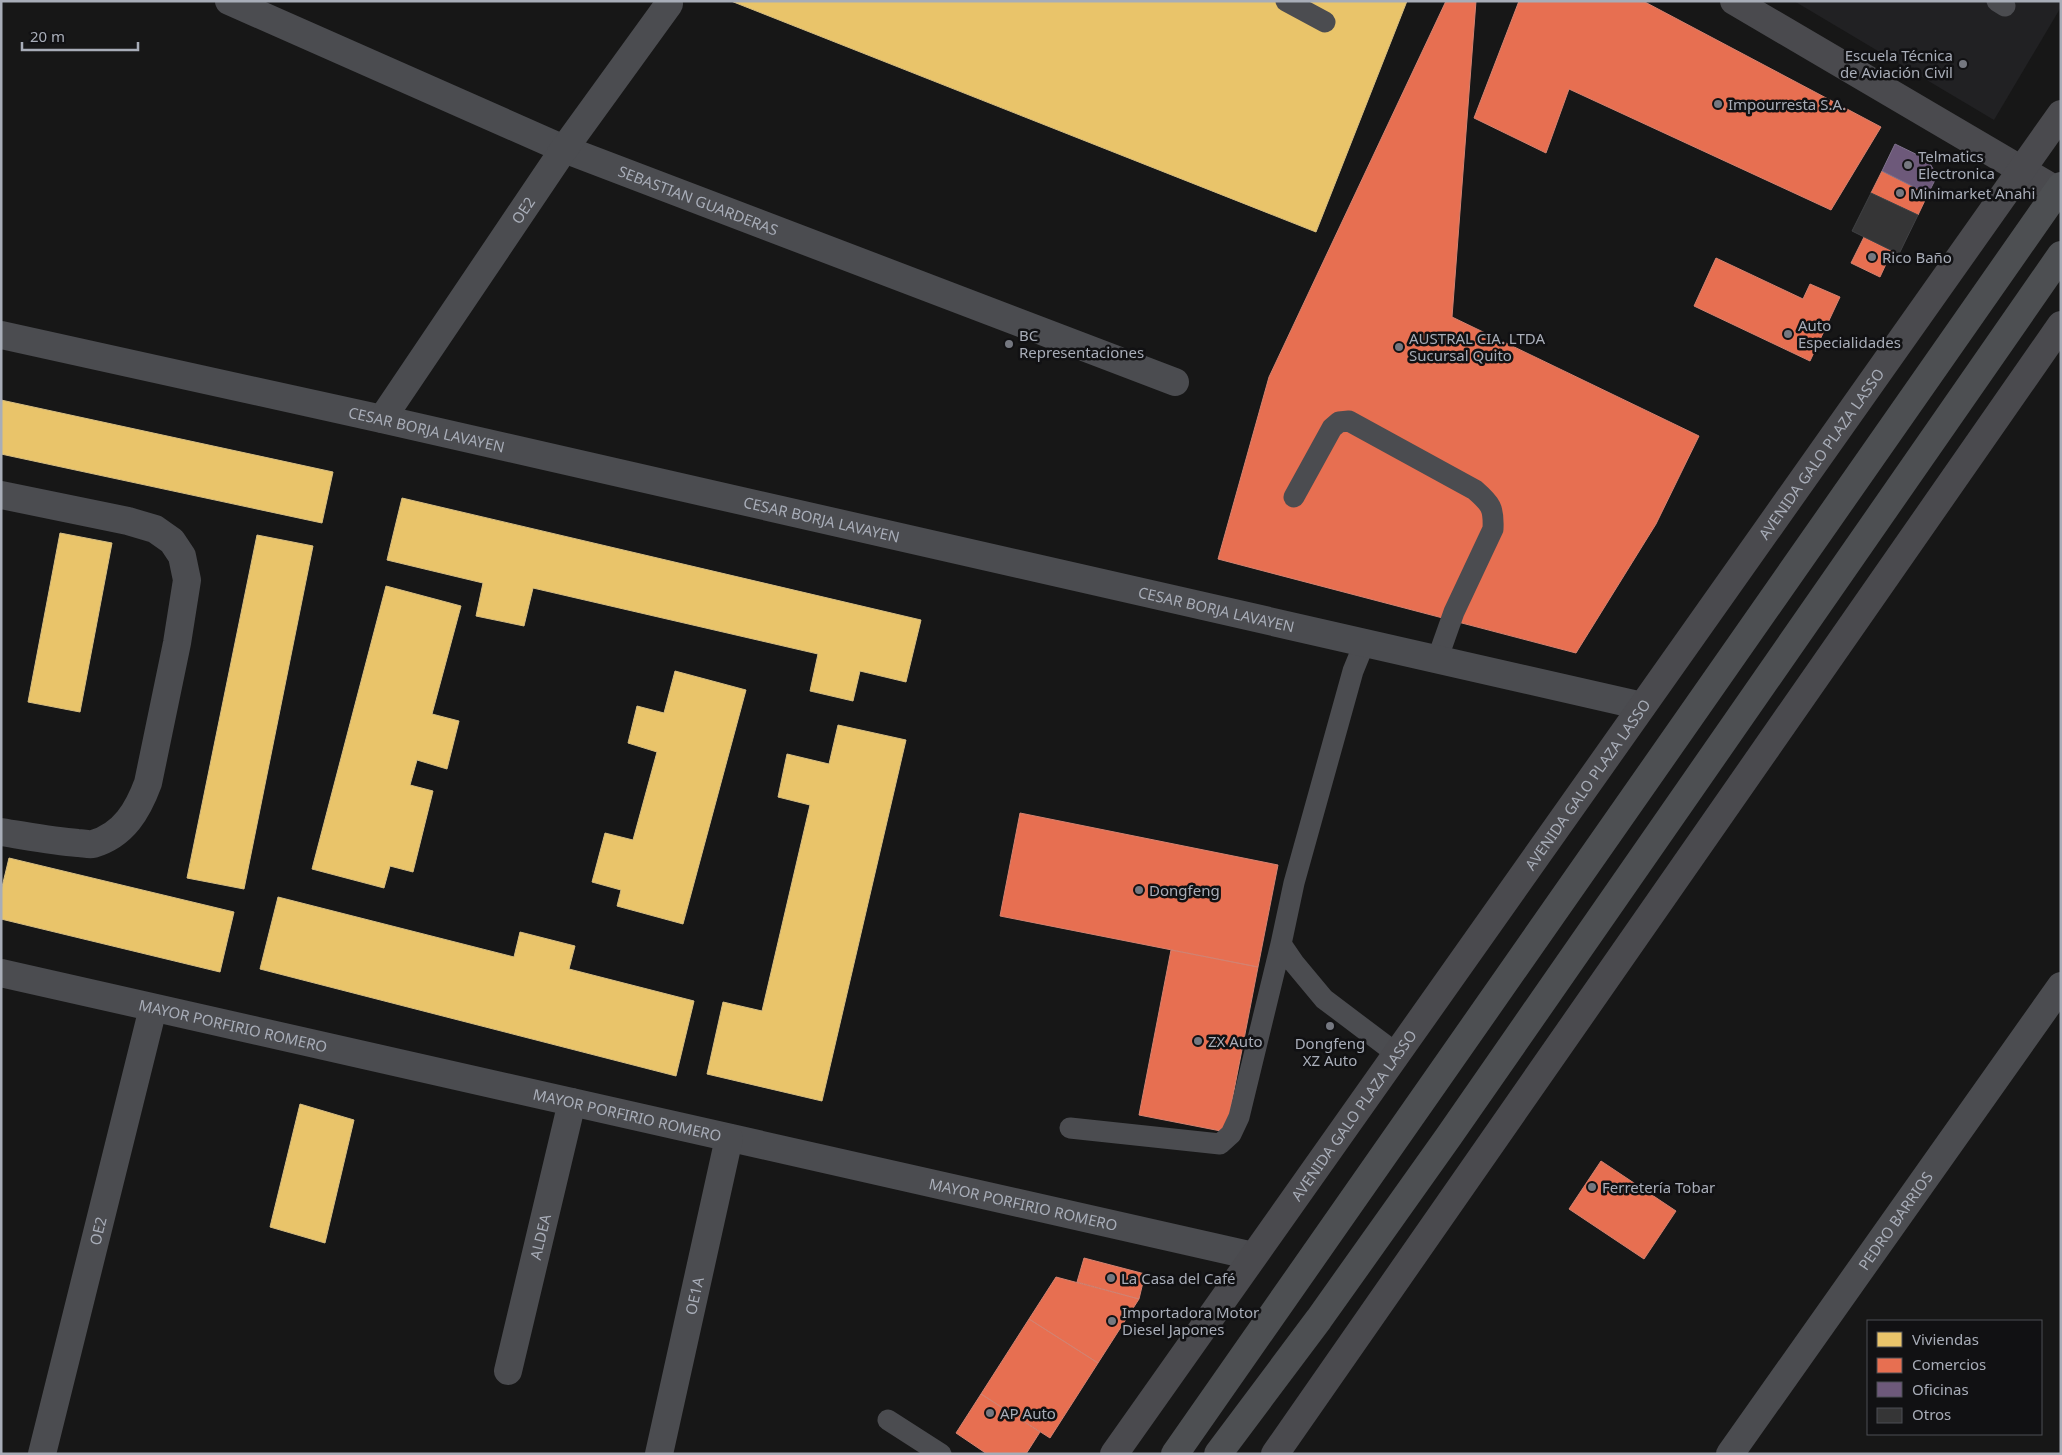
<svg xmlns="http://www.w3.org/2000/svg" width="2062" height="1455" font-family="'Noto Sans',sans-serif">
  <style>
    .built { fill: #212123 }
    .homes { fill: #e9c46a; stroke: #d6bd81 }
    .shops { fill: #e76f51; stroke: #d48270 }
    .offices { fill: #6d597a; stroke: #7f728d }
    .building { fill: #353536; stroke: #3f4043 }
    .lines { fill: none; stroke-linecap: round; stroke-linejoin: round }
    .service { stroke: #4b4c50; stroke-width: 21 }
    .minor { stroke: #4b4c50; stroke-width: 28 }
    .secondary { stroke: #4a4a4e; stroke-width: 28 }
    .primary { stroke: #4d4f52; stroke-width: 28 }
    .poi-dot { fill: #757880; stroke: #111113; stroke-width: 2 }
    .labels { text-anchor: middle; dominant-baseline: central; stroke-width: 5; stroke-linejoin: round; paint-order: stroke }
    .poi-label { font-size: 15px; fill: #a8adb8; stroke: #111113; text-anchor: start }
    .street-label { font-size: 15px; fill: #a8adb8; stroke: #111113 }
  </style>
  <rect width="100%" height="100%" fill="#171717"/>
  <path class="built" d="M1794 1H2061V7L1994 120Z"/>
  <path class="homes" d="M731 1H1407L1316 232Z
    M1 400 333 472 322 523 1 454Z
    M402 498 921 620 906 682 860 671 853 701 810 691 818 654 533 588 524 626 476 616 483 583 387 560Z
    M60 533 112 543 80 712 28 702Z
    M257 535 313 546 244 889 187 878Z
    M386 586 461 606 432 714 459 721 447 769 417 760 410 785 433 791 413 872 390 866 384 888 312 869Z
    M675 671 746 690 683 924 617 906 621 890 592 882 605 833 633 840 657 752 628 743 637 706 664 713Z
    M838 725 906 740 822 1101 707 1074 723 1002 762 1011 810 805 778 797 787 754 829 764Z
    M9 858 234 912 220 972 1 919V891Z
    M278 897 514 957 520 932 575 946 569 969 694 1001 676 1076 260 969Z
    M300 1104 354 1120 325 1243 270 1227Z"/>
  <path class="shops" d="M1446 1H1476L1452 317 1699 436 1656 524 1576 653 1218 559 1269 377Z
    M1519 1H1643L1881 127 1831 210 1569 89 1546 153 1474 118Z
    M1882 171 1928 194 1918 215 1871 193Z
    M1864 237 1892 251 1880 277 1851 263Z
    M1716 258 1803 299 1810 284 1840 297 1810 361 1694 306Z
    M1020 813 1278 865 1258 967 1000 916Z
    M1171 950 1258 967 1226 1132 1139 1115Z
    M1601 1161 1676 1211 1644 1259 1569 1209Z
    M1084 1258 1145 1274 1139 1299 1077 1282Z
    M1056 1277 1139 1299 1098 1363 1029 1319Z
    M1029 1319 1098 1363 1050 1438 981 1394Z
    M981 1394 1040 1432 1026 1454H987L956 1433Z"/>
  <path class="offices" d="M1895 144 1928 160 1937 176 1928 194 1882 171Z"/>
  <path class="building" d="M1871 193 1918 215 1899 254 1852 231Z"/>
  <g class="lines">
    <path class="service" d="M1286 1 1325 22
      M1997 1 2005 6
      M1294 497 1332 428 1339 422 1349 421 1475 490C1491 504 1494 508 1493 529L1454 612 1437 660
      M1364 644 1353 671 1294 883 1281 944 1294 963 1324 999 1397 1054
      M1070 1128 1220 1144 1231 1134 1239 1117 1281 944
      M888 1420 941 1454"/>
    <g class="minor">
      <path id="s1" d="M229 1 564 149 1175 382"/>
      <path id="s2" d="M1 335 382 419 1642 706"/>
      <path id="s3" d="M382 419 564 149 669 4"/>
      <path d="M1 495 128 521 155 529 172 541 182 556 187 580 177 643 148 783C138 810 124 835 93 844 89 845 83 843 78 843 52 841 27 836 1 832"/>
      <path id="s4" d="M1 973 1253 1256"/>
      <path id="s5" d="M508 1371 572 1102"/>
      <path id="s6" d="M42 1454 153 1008"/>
      <path id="s7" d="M659 1454 729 1138"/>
      <path id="s8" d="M1730 1454 2061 986"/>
    </g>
    <g class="secondary">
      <path d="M1734 1 2061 193"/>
      <path id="s9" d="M1114 1454 2061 114"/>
      <path d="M1275 1454 2061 325"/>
    </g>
    <path class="primary" d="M1175 1454 2061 186
      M1218 1454 1319 1319 1449 1136 2061 255"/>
  </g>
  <g class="poi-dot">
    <circle cx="1963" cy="64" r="5"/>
    <circle cx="1718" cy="104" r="5"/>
    <circle cx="1908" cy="165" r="5"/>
    <circle cx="1900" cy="193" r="5"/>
    <circle cx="1872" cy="257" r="5"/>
    <circle cx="1788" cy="334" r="5"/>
    <circle cx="1009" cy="344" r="5"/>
    <circle cx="1399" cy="347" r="5"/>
    <circle cx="1139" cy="890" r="5"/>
    <circle cx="1330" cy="1026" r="5"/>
    <circle cx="1198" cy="1041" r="5"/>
    <circle cx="1592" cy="1187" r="5"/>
    <circle cx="1111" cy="1278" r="5"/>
    <circle cx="1112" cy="1321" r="5"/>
    <circle cx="990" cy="1413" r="5"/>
  </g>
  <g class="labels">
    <g class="poi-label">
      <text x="1953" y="55" text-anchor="end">Escuela Técnica<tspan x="1953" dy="17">de Aviación Civil</tspan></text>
      <text x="1728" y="104">Impourresta S.A.</text>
      <text x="1918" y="156">Telmatics<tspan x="1918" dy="17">Electronica</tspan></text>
      <text x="1910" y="193">Minimarket Anahi</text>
      <text x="1882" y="257">Rico Baño</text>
      <text x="1798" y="325">Auto<tspan x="1798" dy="17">Especialidades</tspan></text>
      <text x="1019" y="335">BC<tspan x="1019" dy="17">Representaciones</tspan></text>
      <text x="1409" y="338">AUSTRAL CIA. LTDA<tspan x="1409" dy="17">Sucursal Quito</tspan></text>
      <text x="1149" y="890">Dongfeng</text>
      <text x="1208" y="1041">ZX Auto</text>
      <text x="1330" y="1043" text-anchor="middle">Dongfeng<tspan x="1330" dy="17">XZ Auto</tspan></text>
      <text x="1602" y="1187">Ferretería Tobar</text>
      <text x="1121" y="1278">La Casa del Café</text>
      <text x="1122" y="1312">Importadora Motor<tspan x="1122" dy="17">Diesel Japones</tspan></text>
      <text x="1000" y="1413">AP Auto</text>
    </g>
    <g class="street-label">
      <text stroke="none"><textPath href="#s1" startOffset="510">SEBASTIAN GUARDERAS</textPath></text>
      <text stroke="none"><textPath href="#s3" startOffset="252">OE2</textPath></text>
      <text stroke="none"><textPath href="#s2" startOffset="436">CESAR BORJA LAVAYEN</textPath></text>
      <text stroke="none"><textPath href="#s9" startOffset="1225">AVENIDA GALO PLAZA LASSO</textPath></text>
      <text stroke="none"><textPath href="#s2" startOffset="841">CESAR BORJA LAVAYEN</textPath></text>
      <text stroke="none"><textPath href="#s2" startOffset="1246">CESAR BORJA LAVAYEN</textPath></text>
      <text stroke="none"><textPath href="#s9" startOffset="820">AVENIDA GALO PLAZA LASSO</textPath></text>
      <text stroke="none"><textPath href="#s4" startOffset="238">MAYOR PORFIRIO ROMERO</textPath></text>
      <text stroke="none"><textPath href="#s4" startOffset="642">MAYOR PORFIRIO ROMERO</textPath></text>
      <text stroke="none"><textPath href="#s9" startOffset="415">AVENIDA GALO PLAZA LASSO</textPath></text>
      <text stroke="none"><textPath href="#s4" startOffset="1048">MAYOR PORFIRIO ROMERO</textPath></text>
      <text stroke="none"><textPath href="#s8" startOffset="286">PEDRO BARRIOS</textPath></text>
      <text stroke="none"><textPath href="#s6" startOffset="230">OE2</textPath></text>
      <text stroke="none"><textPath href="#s5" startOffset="138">ALDEA</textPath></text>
      <text stroke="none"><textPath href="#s7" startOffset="162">OE1A</textPath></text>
    </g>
  </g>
  <rect width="2062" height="1455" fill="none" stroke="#a8adb8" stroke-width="5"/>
  <rect x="1867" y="1320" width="175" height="115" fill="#111113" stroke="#4d4f55"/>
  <rect x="1877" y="1332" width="25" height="15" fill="#e9c46a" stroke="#4d4f55"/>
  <text x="1912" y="1345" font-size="15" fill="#a8adb8">Viviendas</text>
  <rect x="1877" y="1358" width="25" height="15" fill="#e76f51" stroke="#4d4f55"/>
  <text x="1912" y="1370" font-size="15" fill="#a8adb8">Comercios</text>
  <rect x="1877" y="1382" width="25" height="15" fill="#6d597a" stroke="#4d4f55"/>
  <text x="1912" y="1395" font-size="15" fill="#a8adb8">Oficinas</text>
  <rect x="1877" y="1408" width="25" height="15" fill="#353536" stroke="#4d4f55"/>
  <text x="1912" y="1420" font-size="15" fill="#a8adb8">Otros</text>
  <path d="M22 42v8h116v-8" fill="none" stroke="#a8adb8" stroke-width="2.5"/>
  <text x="30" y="42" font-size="15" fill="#a8adb8" stroke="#111113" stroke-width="4" paint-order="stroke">20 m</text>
</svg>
